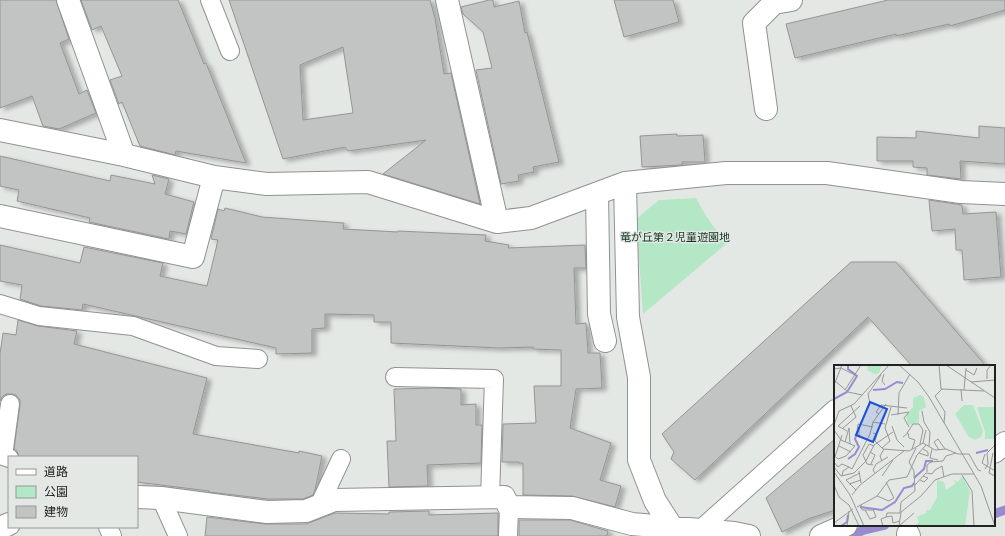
<svg xmlns="http://www.w3.org/2000/svg" width="1005" height="536" font-family="Arial,'Noto Sans JP',sans-serif">
  <style>
    .green { fill: #b4e7c5 }
    .lines { fill: none; stroke-linecap: round; stroke-linejoin: round }
    .stream { stroke: #9a8ad0; stroke-width: 9 }
    .building { fill: #c1c4c2; stroke: #939694; fill-rule: evenodd; filter: url(#shadow) }
    .service-casing { stroke: #909290; stroke-width: 20 }
    .minor-casing { stroke: #909290; stroke-width: 24 }
    .service { stroke: #fff; stroke-width: 18 }
    .minor { stroke: #fff; stroke-width: 22 }
    .labels { text-anchor: middle; dominant-baseline: central; stroke-width: 3; stroke-linejoin: round; paint-order: stroke }
    .park-label { font-size: 11px; fill: #12331f; stroke: #e4e8e5 }
    .inset-river { fill: none; stroke: #9a8ad0; stroke-width: 2 }
    .inset-road { fill: none; stroke: #969997; stroke-width: 1 }
    .view { fill: #1d4ed8; fill-opacity: 0.15; stroke: #1d4ed8; stroke-width: 2 }
    .inset-edge { fill: none; stroke: #212221; stroke-width: 2 }
  </style>
  <defs>
    <filter id="shadow"><feDropShadow dx="4.5" dy="2.5" stdDeviation="2" flood-color="#0004"/></filter>
  </defs>
  <rect width="100%" height="100%" fill="#e4e8e5"/>
  <path class="green" d="M696 198 706 216 726 244 643 314 636 219 659 200Z"/>
  <g class="lines">
    <path class="stream" d="M994 514 1005 510
      M850 536 864 530 885 525"/>
  </g>
  <path class="building" d="M0 0H56L69 39 60 43 79 94 87 90 96 113 59 129 43 126 32 96 0 108Z
    M81 0H178L204 64 206 63 246 163 176 151 175 155 140 146 122 102 119 104 110 80 122 76 101 26 92 30Z
    M229 0H430L435 18 444 74 451 73 480 204 383 174 426 140 348 151 345 147 283 159ZM343 47 353 113 303 120 300 65Z
    M489 0H493L494 7 519 1 525 33 527 32 559 162 533 167 534 172 518 175 519 181 501 184 476 70 492 68 483 32 463 14 461 7Z
    M614 0H673L679 22 624 37Z
    M888 0H1005V10L950 26 949 24 896 36V34L795 58 786 24Z
    M979 126 1005 128V164L960 161 961 179 927 175V168L913 167V161H877V137L916 138V131L979 138Z
    M677 134V136L703 135 705 162H682V165L642 167 640 136Z
    M0 156 110 181 111 175 155 184 152 175 169 179 165 194 194 202 186 234 170 231 169 239 89 222 90 218 17 201 19 190 0 186Z
    M929 200 962 205 963 214 996 212 1001 277 964 280 962 250H956L955 229 932 231Z
    M225 208 262 217 344 223 343 229 398 232V231L486 235 485 241 509 245 508 248 585 245 586 268H574L576 324 586 323 588 353H600L602 388 576 389 570 428 611 443 600 480 621 486 615 507 572 496 523 495V463H519V462H502L503 424 536 423 534 386H561V350L533 349V347L500 348 391 343V322H374V315L325 314V328L312 329V353L276 354V348L83 304 82 310 41 306 20 299 22 285 0 281V245L80 263 84 247 163 263 160 276 207 286 218 240 211 239 218 209 224 211Z
    M851 262H896L986 366H912L868 317 695 480 671 459 674 452 662 434Z
    M18 320 38 326 77 331 74 344 207 378 193 434 299 453V451L322 456 315 490 313 495 303 499H268L209 492V491L137 482V457H19L17 451 14 449 20 405V400L16 395 11 394H6L2 397 0 401V354L3 333 16 335Z
    M438 388 461 389V405L476 404V425H482L481 463 427 465 428 486 389 487 387 441H396L394 389Z
    M835 439V510L808 519 782 532 766 498Z
    M429 511V515L498 513V536H205L207 517 265 524H306L335 513 389 514V512Z
    M519 520H570L608 531 607 536H519Z"/>
  <g class="lines">
    <g class="service-casing">
      <path id="service" d="M210 0 230 51
        M0 304 39 316 133 326 216 356 258 359
        M395 377 494 379 490 497
        M9 458 3 456 10 404
        M161 498 178 536
        M319 506 341 459
        M108 527 112 536
        M701 529 835 409
        M508 536 509 507"/>
    </g>
    <g class="minor-casing">
      <path id="minor" d="M68 0 124 155
        M447 0 497 222
        M766 109 754 23 774 3 791 0
        M0 130 124 155 214 177 267 184 368 182 497 222 531 218 625 183 726 173H827L961 192 1005 194
        M625 183 628 317 639 377V460L655 501 677 535
        M597 194 599 314 605 341
        M0 216 193 257 214 177
        M994 452 1005 443
        M137 497 161 498 267 512 306 511 334 500 504 497 509 507 572 508 632 524 734 533 749 536
        M0 528 9 524
        M908 534 909 536
        M821 536 846 525"/>
    </g>
    <use href="#service" class="service"/>
    <use href="#minor" class="minor"/>
  </g>
  <g class="labels">
    <g class="park-label">
      <text x="675" y="237">竜が丘第２児童遊園地</text>
    </g>
  </g>
  <g transform="translate(834 365)">
    <rect width="161" height="161" fill="#e4e8e5"/>
    <path d="M34 0H48L45 8 41 9 33 5ZM86 30 90 32 92 42 85 46V58L74 60 72 50 79 42V33ZM130 40H139L149 66 147 72 141 75 135 72 121 49ZM143 42H161V74H151V67ZM128 111 136 126 131 161H80L85 157 83 152 92 148V145H96L103 132V115L110 117 112 125 122 118 118 114 124 117Z" fill="#b4e7c5"/>
    <path class="inset-river" d="M39 25 51 24 63 17 69 18M0 34 13 27 23 11 14 4V0M142 88 154 85M14 94 21 89 25 82 21 74 23 69M80 113 90 104 92 96H99M26 142 48 145 61 137 70 123 78 121 80 118M7 161 13 157 14 150"/>
    <path class="inset-road" d="M65 0 84 17 95 32 147 121 161 161M105 0 107 24 150 26M112 0 161 33M0 4 7 3 21 10M132 5 140 10 143 3M50 9 48 16 51 20M153 14V5L157 0M0 15 14 27 28 30M137 17 161 15M0 20 8 0M108 24 101 31 111 47 110 58M127 24 128 36M11 25 27 0M130 25 132 3M88 46 90 57 96 67 95 81M45 49 42 47 47 40 73 43M57 50 75 47 70 53 75 62M64 50 65 28 76 9M39 57 51 59M0 60 5 46 20 39 55 0M58 61 63 75 70 82M9 63 22 52 17 41M0 65 7 75 21 81 12 91 4 94 2 92M13 66 4 61 26 41M23 67 24 59 39 62M39 68 43 69 41 76 49 84 75 86 89 78 101 85 112 84 124 89H135L144 105 147 106M73 68 79 59H85L89 65 86 79M69 72 74 68 75 73 81 75 78 84M25 73V62L36 39 34 29 47 10M11 77 15 63 16 79M89 78 92 65M5 81 17 87M48 83 56 76 51 63 57 42M98 84 96 93 104 95M105 85 100 77 104 74 111 84M36 87 41 90 37 99M85 88 94 91V87L89 84M159 88 155 108 161 111M151 89 148 98 161 106M0 95 8 70M48 96 46 91 50 84M0 97 4 102 8 99 15 102M39 100 33 99 29 90 35 79 40 81M0 102 7 111 20 108 32 96 40 80 59 67M151 104 154 99 153 88 161 80M25 106 27 118M0 107 16 130 30 161M93 107V100L97 97 109 96 112 91 122 88M41 108 39 105 42 99 54 92M128 110 138 126 140 161M8 111 9 106 15 102 18 104 36 69 39 57 52 39M48 111 59 95M86 115 90 117 94 113 89 111M15 119 27 115M0 120 5 132 15 140 25 161M81 120 92 108 98 109 101 105 108 101 110 112M22 125 12 115 26 108M18 130 26 120 70 86M43 131 55 136 60 133 52 117M27 140 28 145H39M23 142 43 131 55 115 73 112 83 90 92 80M31 145 36 154 42 152 39 144M52 152 53 148H66L67 137 81 126 80 106 75 97 82 83M0 158 19 144M13 161 15 146M49 161 47 154 52 152 58 151 59 158 66 156M65 161 67 147 87 131 101 115 118 109H140M65 161 80 148"/>
    <path class="view" d="M36 37 53 44 39 77 22 70Z"/>
    <rect width="161" height="161" class="inset-edge"/>
  </g>
  <rect x="8" y="456" width="130" height="72" fill="#e4e8e5" stroke="#969997"/>
  <rect x="16" y="469" width="20" height="6" fill="#ffffff" stroke="#969997"/>
  <text x="44" y="476" font-size="12" fill="#212221">道路</text>
  <rect x="16" y="486" width="20" height="12" fill="#b4e7c5" stroke="#969997"/>
  <text x="44" y="496" font-size="12" fill="#212221">公園</text>
  <rect x="16" y="506" width="20" height="12" fill="#c1c4c2" stroke="#969997"/>
  <text x="44" y="516" font-size="12" fill="#212221">建物</text>
</svg>
